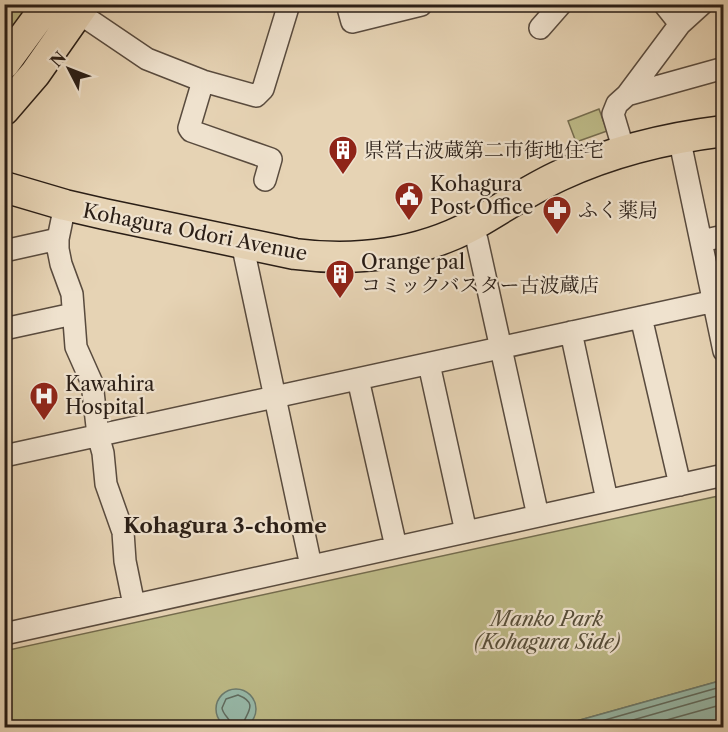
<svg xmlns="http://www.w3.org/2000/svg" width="728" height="732" font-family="'Libre Caslon Text','Noto Serif JP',serif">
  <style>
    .green { fill: #bdba87; stroke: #746c4e; stroke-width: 1.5 }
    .water { fill: #97b9a9; stroke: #6b7b6e; stroke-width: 1.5 }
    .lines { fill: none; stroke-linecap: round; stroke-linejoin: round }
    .shore { stroke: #606c60; stroke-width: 1.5 }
    .minor-casing { stroke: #594b3e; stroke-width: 24 }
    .highway-casing { stroke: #2a1e16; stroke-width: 33 }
    .minor { stroke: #efe2ce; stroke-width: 21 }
    .highway { stroke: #e6d3b4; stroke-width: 30 }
    .labels { text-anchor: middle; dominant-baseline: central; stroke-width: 4.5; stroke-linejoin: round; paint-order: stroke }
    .poi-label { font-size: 20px; fill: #2a1e16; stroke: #efe2ce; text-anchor: start }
    .street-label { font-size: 20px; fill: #2a1e16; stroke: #efe2ce }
    .park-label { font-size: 20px; font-style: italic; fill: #564d38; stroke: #efe2ce }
    .neighbourhood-label { font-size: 21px; font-weight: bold; fill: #2a1e16; stroke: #efe2ce }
  </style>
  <rect width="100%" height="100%" fill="#e6d3b4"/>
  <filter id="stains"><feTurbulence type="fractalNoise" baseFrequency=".00333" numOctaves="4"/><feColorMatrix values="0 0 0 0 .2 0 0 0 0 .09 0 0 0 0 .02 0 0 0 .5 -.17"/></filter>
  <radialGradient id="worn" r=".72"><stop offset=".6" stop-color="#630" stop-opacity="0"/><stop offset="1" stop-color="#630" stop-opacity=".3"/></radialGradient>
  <path class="green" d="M5 5H32L5 43Z
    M599 109 607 131 576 142 568 121Z
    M723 495V680L555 727H5L4 651Z"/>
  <path class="water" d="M723 680V727H555Z
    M216 709a20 20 0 1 1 40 0a20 20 0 1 1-40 0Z"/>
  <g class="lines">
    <path class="shore" d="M232 728C232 719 223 716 222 708L226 699 238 695C261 704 244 714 242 728
      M577 728 724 686
      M605 728 724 694
      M638 728 724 704"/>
    <g class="minor-casing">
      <path id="minor" d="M347 4 352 22 421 5
        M664 4 680 24
        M79 13 147 59 203 81 256 96 263 89 289 4
        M540 28 561 4
        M203 81 189 128 191 131 271 159 265 180
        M627 95 724 68
        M679 137 724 351
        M624 151 613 114 617 104 627 95 680 24 702 4
        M65 205 58 239V249L61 264 72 294 76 347 92 383 98 435 103 453 106 484 123 532 125 561 134 605
        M471 226 477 240 538 516
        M701 241 724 236
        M242 243 311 566
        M4 251 58 239
        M641 317 680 485
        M4 329 73 314
        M571 332 607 500
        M429 364 466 532
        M358 379 396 547
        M4 456 724 299
        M4 634 724 475"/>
    </g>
    <g class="highway-casing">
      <path id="highway" d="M4 64 48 4
        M4 110 35 74 84 4
        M4 187 65 205 104 214 295 254C356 262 419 254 473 225 503 208 530 189 561 175 612 151 667 138 724 131"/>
    </g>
    <use href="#minor" class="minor"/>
    <use href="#highway" class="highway"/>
  </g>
  <defs>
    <g id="building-pin" transform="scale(1.5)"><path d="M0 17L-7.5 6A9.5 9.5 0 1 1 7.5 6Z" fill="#8f2418" stroke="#efe2ce"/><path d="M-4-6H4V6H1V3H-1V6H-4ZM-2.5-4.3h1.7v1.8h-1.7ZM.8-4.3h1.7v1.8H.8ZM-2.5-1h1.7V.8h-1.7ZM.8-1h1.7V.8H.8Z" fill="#fff"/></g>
    <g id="civic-pin" transform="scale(1.5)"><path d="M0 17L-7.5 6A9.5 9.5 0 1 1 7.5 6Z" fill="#8f2418" stroke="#efe2ce"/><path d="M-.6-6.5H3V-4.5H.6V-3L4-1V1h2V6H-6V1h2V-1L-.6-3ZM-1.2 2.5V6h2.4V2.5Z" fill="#fff"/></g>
    <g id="pharmacy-pin" transform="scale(1.5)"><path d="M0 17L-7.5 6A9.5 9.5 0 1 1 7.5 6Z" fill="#8f2418" stroke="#efe2ce"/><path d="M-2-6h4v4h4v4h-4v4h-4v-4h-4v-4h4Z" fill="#fff"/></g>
    <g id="hospital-pin" transform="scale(1.5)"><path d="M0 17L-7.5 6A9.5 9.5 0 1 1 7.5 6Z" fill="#8f2418" stroke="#efe2ce"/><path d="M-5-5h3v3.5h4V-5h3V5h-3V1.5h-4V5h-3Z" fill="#fff"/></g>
  </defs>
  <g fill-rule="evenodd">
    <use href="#building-pin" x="343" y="150"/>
    <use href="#civic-pin" x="409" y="196"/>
    <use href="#pharmacy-pin" x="557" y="210"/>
    <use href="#building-pin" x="340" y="274"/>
    <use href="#hospital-pin" x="44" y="396"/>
  </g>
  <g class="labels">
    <g class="poi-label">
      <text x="364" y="150">県営古波蔵第二市街地住宅</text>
      <text x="430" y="184">Kohagura<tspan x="430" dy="23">Post Office</tspan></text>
      <text x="578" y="210">ふく薬局</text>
      <text x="361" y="262">Orange pal<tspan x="361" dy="23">コミックバスター古波蔵店</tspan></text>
      <text x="65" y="384">Kawahira<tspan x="65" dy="23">Hospital</tspan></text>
    </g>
    <g class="street-label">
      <text transform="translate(195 232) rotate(11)">Kohagura Odori Avenue</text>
    </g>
    <g class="park-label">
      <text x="547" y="619">Manko Park<tspan x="547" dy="23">(Kohagura Side)</tspan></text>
    </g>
    <g class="neighbourhood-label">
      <text x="225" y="525">Kohagura 3-chome</text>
    </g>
  </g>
  <rect width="728" height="732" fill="none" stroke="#e6d3b4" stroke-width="24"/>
  <rect x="6" y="6" width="716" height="720" fill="none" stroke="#2a1e16" stroke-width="3"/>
  <rect x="12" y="12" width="704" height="708" fill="none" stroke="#2a1e16" stroke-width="1.5"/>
  <g transform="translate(69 69) rotate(312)" stroke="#efe2ce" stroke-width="4.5" paint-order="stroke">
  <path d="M0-4.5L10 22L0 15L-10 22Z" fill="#2a1e16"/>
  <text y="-9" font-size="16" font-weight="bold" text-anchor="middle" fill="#2a1e16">N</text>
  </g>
  <rect width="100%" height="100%" filter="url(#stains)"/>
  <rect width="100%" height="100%" fill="url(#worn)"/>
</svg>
